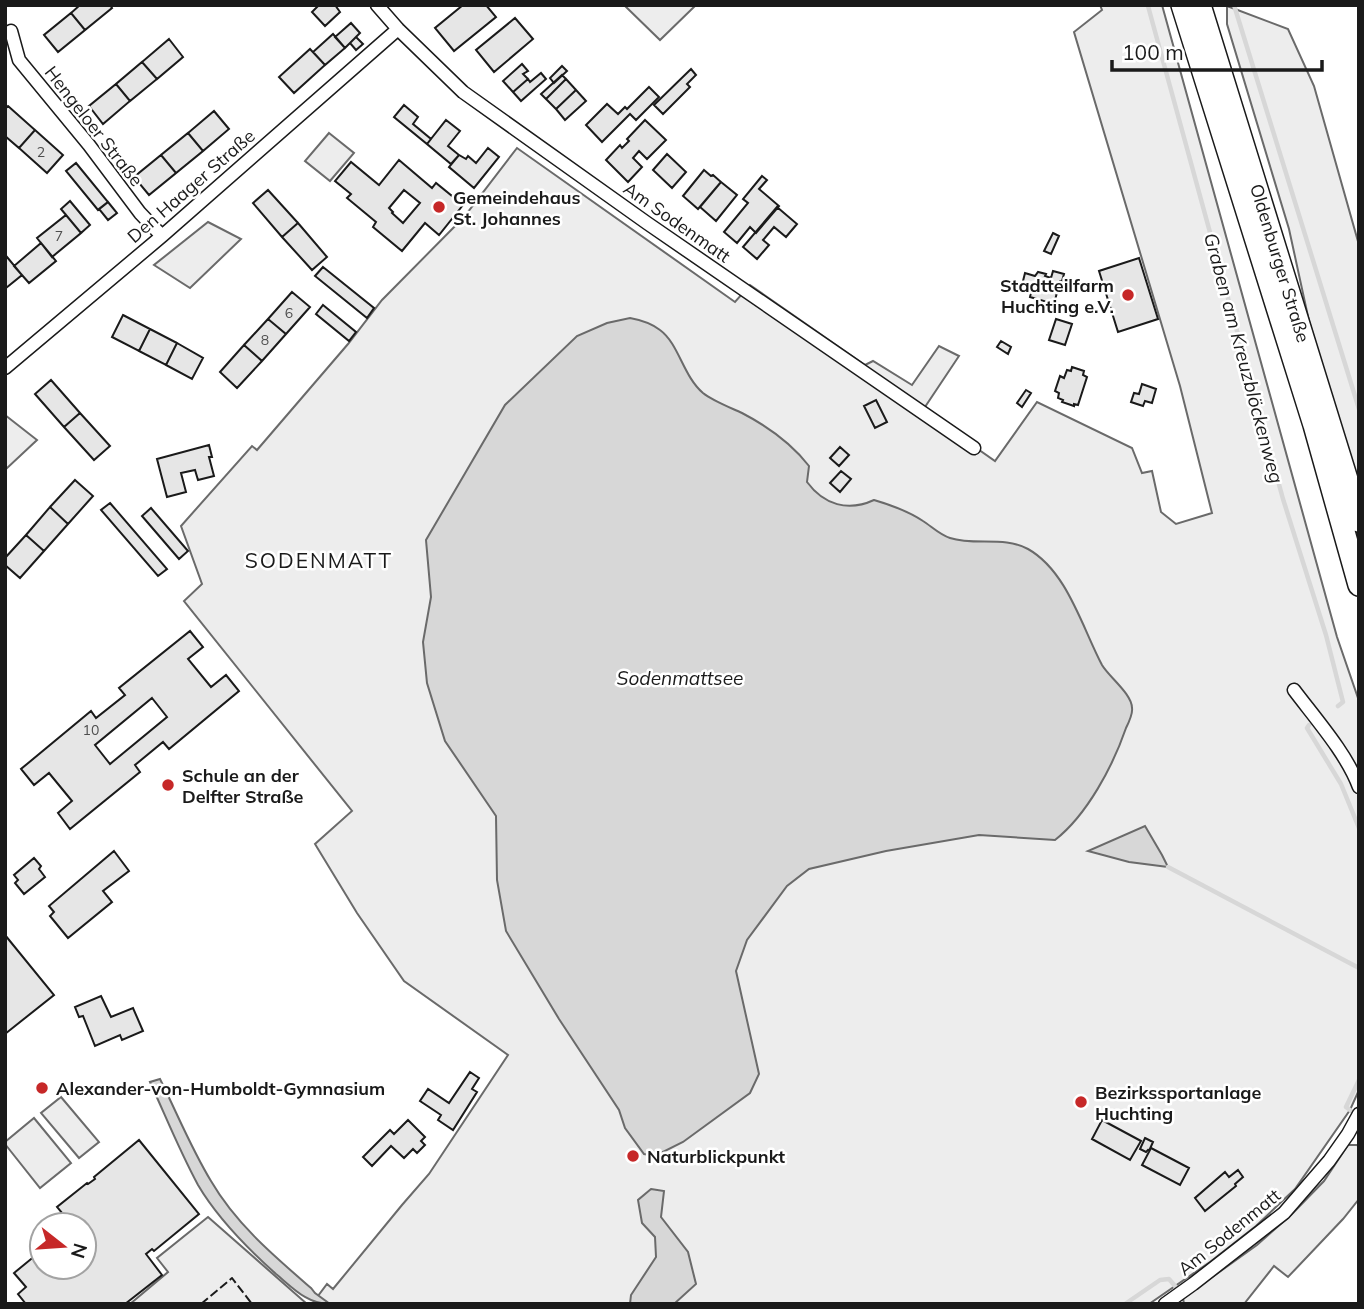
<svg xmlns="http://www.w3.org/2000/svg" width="1364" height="1309" font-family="Mulish,sans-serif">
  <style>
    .built { fill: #ededed; stroke: #6a6a6a; stroke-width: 2 }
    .water { fill: #d7d7d7; stroke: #6a6a6a; stroke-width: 2 }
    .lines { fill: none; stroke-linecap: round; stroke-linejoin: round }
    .stream { stroke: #d7d7d7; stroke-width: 4.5 }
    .building { fill: #e6e6e6; stroke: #1a1a1a; stroke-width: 2; fill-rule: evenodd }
    .minor-casing { stroke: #1a1a1a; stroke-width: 15 }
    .trunk-casing { stroke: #1a1a1a; stroke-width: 24 }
    .minor { stroke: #fff; stroke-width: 12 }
    .trunk { stroke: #fff; stroke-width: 21 }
    .fence { stroke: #1a1a1a; stroke-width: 2; stroke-dasharray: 9 3.5; stroke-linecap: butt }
    .poi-dot { fill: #c62828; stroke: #fff; stroke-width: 2.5 }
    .labels { text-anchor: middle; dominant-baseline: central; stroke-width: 5; stroke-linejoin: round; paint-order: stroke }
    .number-label { font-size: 14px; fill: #4d4d4d }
    .street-label { font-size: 18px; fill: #1a1a1a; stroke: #fff }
    .poi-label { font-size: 18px; font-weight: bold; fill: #1a1a1a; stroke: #fff; text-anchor: start }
    .water-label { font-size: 19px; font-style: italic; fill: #1a1a1a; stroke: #fff }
    .quarter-label { font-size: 21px; letter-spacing: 2px; fill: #1a1a1a; stroke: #fff }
  </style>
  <rect width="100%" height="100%" fill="#fff"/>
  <path class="built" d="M624 5H696L660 40Z
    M1100 5H1162L1337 637 1359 701V1090L1350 1110 1295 1189 1256 1226 1210 1262 1149 1304H312L327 1284 333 1289 402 1205 429 1174 508 1055 404 981 357 913 315 844 352 811 184 601 202 584 181 526 252 446 257 450 348 344 382 300 464 217 517 148 735 302 750 285 865 365 873 361 912 385 939 346 959 356 925 407 957 429 955 433 995 461 1037 402 1132 448 1142 473 1152 471 1161 512 1176 524 1212 513 1180 386 1074 32 1102 10Z
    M1227 6 1288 29 1314 86 1359 245V490L1309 321 1289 229 1227 24Z
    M329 133 354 153 330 181 305 161Z
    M208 222 241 239 190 288 154 265Z
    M5 415 37 440 5 470Z
    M61 1097 99 1142 79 1158 41 1113Z
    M34 1118 71 1163 40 1188 5 1144V1142Z
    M1348 1145H1357L1359 1147V1199L1343 1219 1288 1277 1274 1266 1244 1304H1184L1183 1298 1257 1245 1292 1214 1324 1181Z
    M208 1217 307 1304H130L168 1272 157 1258Z"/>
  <path class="water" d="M630 318C641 320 651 323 660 330 679 344 683 376 703 393 713 401 729 407 742 413 767 426 792 444 809 466L807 482C824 505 848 512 874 500 891 505 908 511 923 521 931 526 940 535 950 538 975 546 1004 536 1028 549 1067 571 1082 627 1102 665 1109 677 1132 694 1132 708 1133 714 1129 722 1126 728 1113 766 1087 815 1055 840L979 835 886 851 809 869 787 886 747 940 736 971 759 1074 750 1093 683 1142 655 1156 644 1154 625 1128 619 1110 559 1019 506 931 497 880 496 816 445 741 427 683 423 642 431 597 426 540 505 405 577 336 607 323Z
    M1145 826 1162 855 1168 867 1129 862 1088 851Z
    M160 1079C177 1113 191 1148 211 1181 236 1224 274 1256 311 1288L315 1293 330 1304C307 1304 293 1288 276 1274 247 1248 218 1219 198 1185 180 1152 166 1117 150 1082Z
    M651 1189 664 1191 661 1217 688 1252 696 1284 674 1304H630L631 1295 656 1257 655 1237 642 1223 638 1200Z"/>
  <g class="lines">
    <path class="stream" d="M1234 5 1359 409
      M1148 6 1283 499 1326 635 1343 702 1338 706
      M1309 725 1307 728 1341 784 1359 828
      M1168 867 1359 968
      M1358 1116 1346 1107 1359 1080
      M1125 1304 1160 1280 1169 1279 1175 1286"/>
  </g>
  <path class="building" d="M80 5H110L112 8 85 30 71 13Z
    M319 5H335L340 12 325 26 312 12Z
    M463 5H486L496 17 454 51 435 28Z
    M71 13 85 30 58 52 44 35Z
    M515 18 533 39 494 72 476 50Z
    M351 23 360 33 345 48 335 37Z
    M333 34 345 48 325 65 313 52Z
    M356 37 363 44 356 50 350 43Z
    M169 39 183 57 157 79 142 62Z
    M310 49 325 65 294 93 279 77Z
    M142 62 157 79 130 101 116 84Z
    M522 64 528 71 523 74 528 79 513 92 503 81Z
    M562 66 567 71 554 83 550 78Z
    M691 69 696 75 687 84 690 87 663 114 654 105Z
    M541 73 546 79 521 101 513 92 528 79 530 82Z
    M562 75 566 79 546 99 541 94Z
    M566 79 576 90 556 109 546 99Z
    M116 84 130 101 103 124 89 106Z
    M649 87 659 97 636 120 630 114 602 142 586 125 607 104 618 114 625 107 627 109Z
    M576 90 586 101 565 120 556 109Z
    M404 105 418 117 413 124 431 139 427 144 394 117Z
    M8 106 35 130 19 148 5 136V109Z
    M214 111 229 129 203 151 188 133Z
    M446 120 460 131 448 146 459 155 451 164 427 144Z
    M645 120 666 140 647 159 639 151 633 158 642 167 628 182 606 160 620 145 622 148 629 141 627 139Z
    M35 130 63 155 47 173 19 148Z
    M188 133 203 151 176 173 161 155Z
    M488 148 499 157 474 188 449 167 459 155 466 159 468 156 476 163Z
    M667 154 686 172 672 188 653 170Z
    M161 155 176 173 149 195 134 177Z
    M399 160 432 188 436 183 463 205 439 235 425 223 402 251 373 227 376 222 347 198 351 194 335 181 351 162 379 185ZM404 190 420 203 403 223 392 213 393 212 389 208Z
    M76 163 108 202 98 210 66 171Z
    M704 170 711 176 713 175 721 182 698 209 683 196Z
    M762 176 767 180 759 189 779 206 756 233 750 227 737 243 724 232 748 203 743 199Z
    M721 182 737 195 716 221 700 207Z
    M268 190 298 223 282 237 253 203Z
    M70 201 90 225 81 233 61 209Z
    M108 202 117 213 108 220 99 209Z
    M777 207 797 224 786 237 774 227 763 240 769 245 757 259 743 247Z
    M66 215 81 233 52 257 37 238Z
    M298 223 327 257 312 270 282 237Z
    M1053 233 1059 236 1051 254 1044 251Z
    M41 243 56 261 29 283 14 266Z
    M7 257 22 275 6 288 5 259Z
    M1139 258 1158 319 1118 332 1099 271Z
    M323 267 374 308 367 318 315 276Z
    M1053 271 1064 274 1062 281H1060L1054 304 1030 297 1032 288 1022 285 1025 273 1035 276 1038 272 1046 274 1045 276 1051 278Z
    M292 292 310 307 286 334 268 319Z
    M323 305 356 332 349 341 316 314Z
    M123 315 150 329 139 351 112 337Z
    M268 319 286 334 262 361 244 345Z
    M1056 319 1072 324 1065 345 1049 340Z
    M150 329 177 343 166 365 139 351Z
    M1001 341 1011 347 1008 354 997 347Z
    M177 343 203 358 192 379 166 365Z
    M244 345 262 361 237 388 220 372Z
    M1072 367 1084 371 1083 375 1087 377 1078 405 1074 404V406L1062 402 1063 400 1058 398 1059 393 1055 391 1060 376 1064 378 1067 370 1071 371Z
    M51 380 80 413 64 427 35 394Z
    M1142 384 1156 389 1152 403 1145 401 1143 406 1131 402 1134 393 1139 394Z
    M1026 390 1031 393 1022 407 1017 403Z
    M876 400 887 422 875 428 864 406Z
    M80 413 110 446 94 460 64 427Z
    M209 445 212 457H209L214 476 198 480 195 470 181 473 186 492 167 497 157 459Z
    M840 447 849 455 839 466 830 458Z
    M841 471 851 479 840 492 830 483Z
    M75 480 93 496 68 524 50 507Z
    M110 503 167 569 158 576 101 510Z
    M50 507 68 524 44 551 26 535Z
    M151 508 188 551 179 559 142 516Z
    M26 535 44 551 20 578 5 565V558Z
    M190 631 203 647 188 659 211 687 226 675 239 691 169 749 163 742 135 765 140 772 70 829 58 813 72 801 49 773 34 785 21 769 91 711 96 718 125 695 119 688ZM152 698 167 717 110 764 95 745Z
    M114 851 129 871 103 891 112 902 68 938 50 916 54 912 49 906Z
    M34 858 41 866 39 869 45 877 24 894 15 883 18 880 14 875Z
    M5 935 54 995 5 1034Z
    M101 996 111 1017 133 1008 143 1031 122 1040 120 1035 95 1046 83 1016 79 1017 75 1007Z
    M470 1072 479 1078 472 1089 477 1092 453 1130 438 1120 441 1115 420 1101 428 1089 449 1103Z
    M408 1120 425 1137 421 1141 425 1145 417 1153 413 1149 404 1158 391 1146 372 1166 363 1157 390 1130 394 1134Z
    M1102 1120 1141 1141 1130 1160 1092 1139Z
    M1145 1138 1153 1142 1149 1151 1148 1150 1146 1152 1140 1149Z
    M139 1140 199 1214 154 1251 152 1249 146 1254 162 1275 125 1304H26L18 1294 26 1287 14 1273 42 1250V1267H84V1225H72L57 1207 87 1183 88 1184 95 1179 94 1177Z
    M1151 1148 1189 1168 1180 1185 1142 1165Z
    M1238 1170 1243 1177 1235 1184 1236 1186 1205 1211 1195 1198 1225 1172 1229 1177Z"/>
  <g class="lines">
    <g class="minor-casing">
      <path id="minor" d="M377 5 398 29 463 92 647 223 974 448
        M11 31 19 60 89 145 140 213 162 236
        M5 368 162 236 398 29
        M1294 690C1315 718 1347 754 1359 787
        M1165 1304 1193 1284 1284 1213 1329 1161 1348 1134 1359 1114"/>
    </g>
    <g class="trunk-casing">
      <path id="trunk" d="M1182 5 1314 425 1359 585
        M1200 5 1350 489 1359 521"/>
    </g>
    <use href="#minor" class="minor"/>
    <use href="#trunk" class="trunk"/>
    <path class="fence" d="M201 1304 232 1278 252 1304"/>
  </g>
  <g class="poi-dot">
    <circle cx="439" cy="207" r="7"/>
    <circle cx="1128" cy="295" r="7"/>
    <circle cx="168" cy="785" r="7"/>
    <circle cx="42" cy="1088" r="7"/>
    <circle cx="1081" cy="1102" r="7"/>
    <circle cx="633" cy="1156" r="7"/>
  </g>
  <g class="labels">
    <g class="number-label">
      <text x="41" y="152">2</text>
      <text x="59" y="236">7</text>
      <text x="289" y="313">6</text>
      <text x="265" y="340">8</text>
      <text x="91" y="730">10</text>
    </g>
    <g class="street-label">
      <text transform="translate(94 126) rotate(52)">Hengeloer Straße</text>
      <text transform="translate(191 186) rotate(-41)">Den Haager Straße</text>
      <text transform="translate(677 222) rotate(35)">Am Sodenmatt</text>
      <text transform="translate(1280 263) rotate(73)">Oldenburger Straße</text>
      <text transform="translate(1229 1232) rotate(-39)">Am Sodenmatt</text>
    </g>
    <g class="poi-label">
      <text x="453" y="197">Gemeindehaus<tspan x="453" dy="21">St. Johannes</tspan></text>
      <text x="1114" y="285" text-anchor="end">Stadtteilfarm<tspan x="1114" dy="21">Huchting e.V.</tspan></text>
      <text x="182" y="775">Schule an der<tspan x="182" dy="21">Delfter Straße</tspan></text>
      <text x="56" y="1088">Alexander-von-Humboldt-Gymnasium</text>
      <text x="1095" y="1092">Bezirkssportanlage<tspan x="1095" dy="21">Huchting</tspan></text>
      <text x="647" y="1156">Naturblickpunkt</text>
    </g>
    <g class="water-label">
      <text transform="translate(1244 358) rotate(75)">Graben am Kreuzblöckenweg</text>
      <text x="680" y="678">Sodenmattsee</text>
    </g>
    <g class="quarter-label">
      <text x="319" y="560">SODENMATT</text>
    </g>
  </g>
  <rect width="1364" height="1309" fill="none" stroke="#1a1a1a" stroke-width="14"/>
  <g transform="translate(63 1246) rotate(107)"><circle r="33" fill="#ffffff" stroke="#a3a3a3" stroke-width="2"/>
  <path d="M0-5L12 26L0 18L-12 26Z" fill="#c62828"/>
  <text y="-10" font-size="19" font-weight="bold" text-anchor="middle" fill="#1a1a1a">N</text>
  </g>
  <path d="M1112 60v10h210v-10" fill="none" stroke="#1a1a1a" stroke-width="3.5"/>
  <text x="1122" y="60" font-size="21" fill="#1a1a1a" stroke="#ffffff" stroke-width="5" paint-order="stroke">100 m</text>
</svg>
